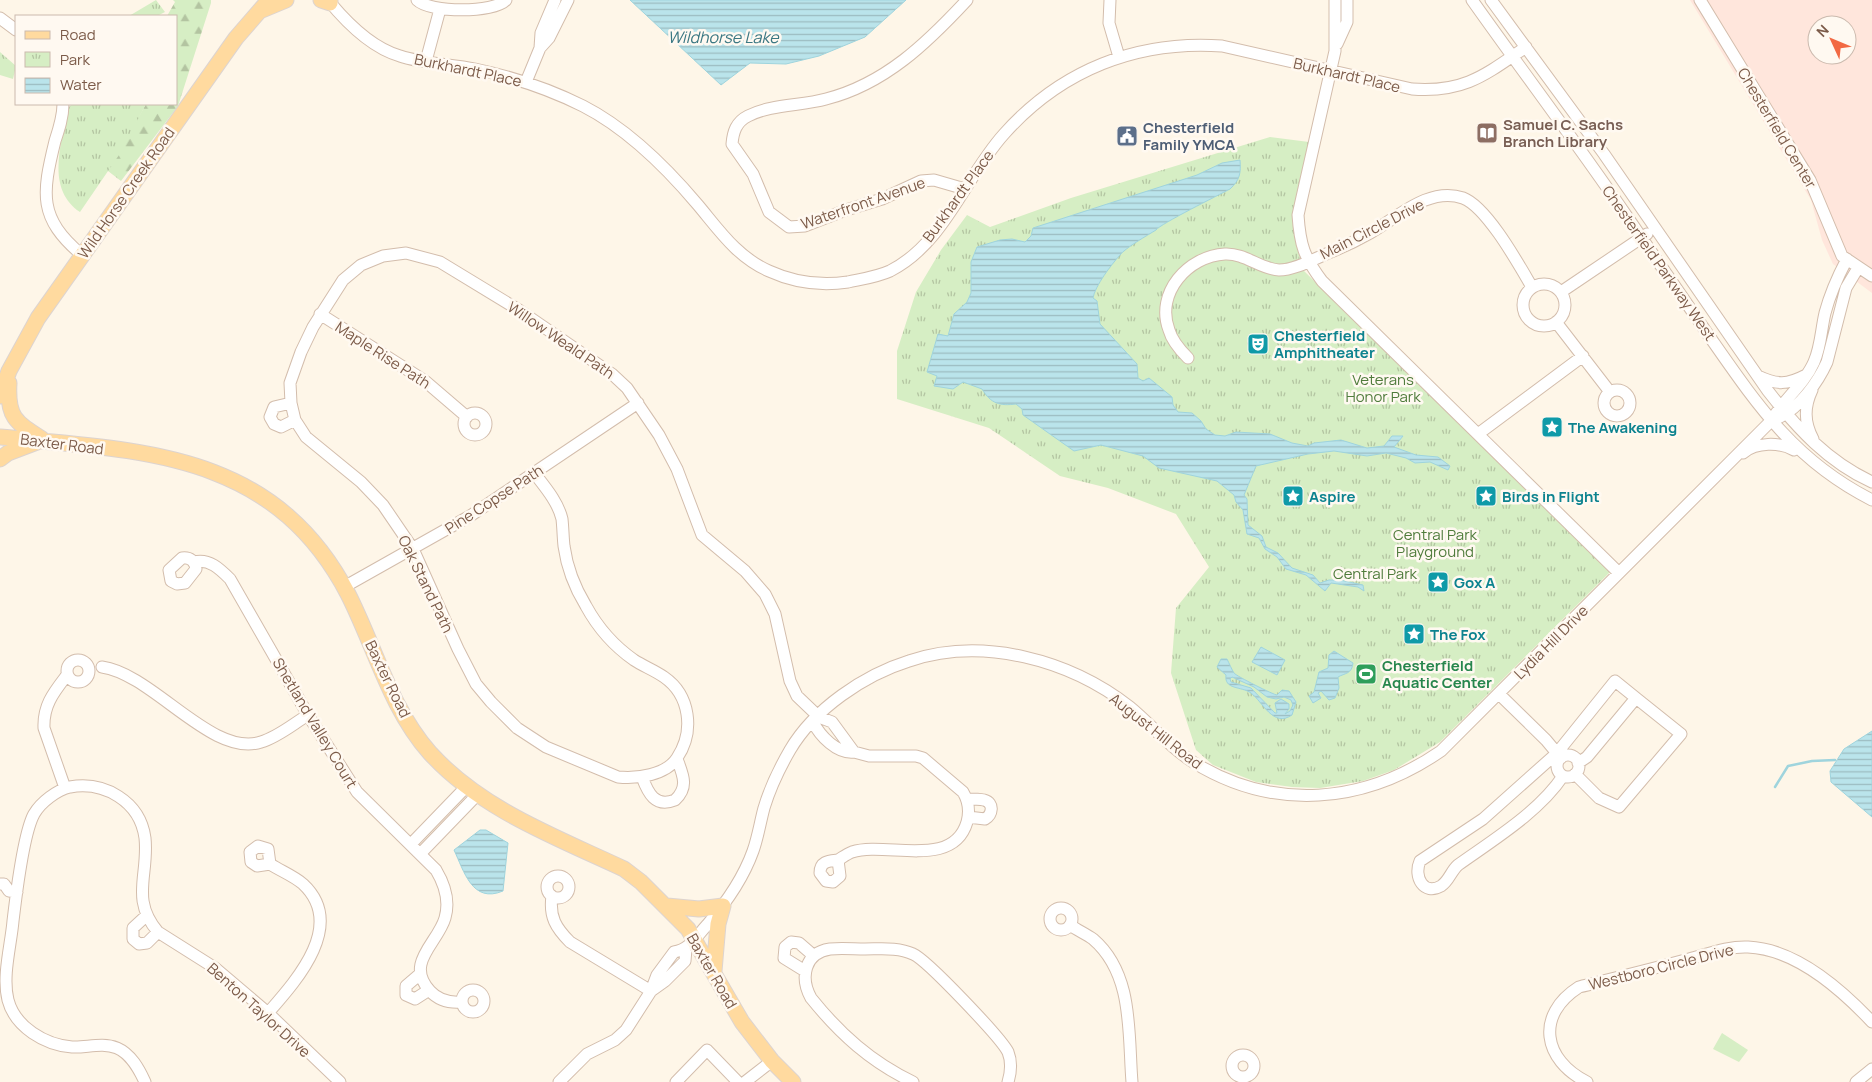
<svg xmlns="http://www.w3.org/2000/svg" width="1872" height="1082" font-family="Manrope,sans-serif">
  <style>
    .commercial { fill: #ffe6dc; fill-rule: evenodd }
    .grass { fill: #d6eec4 }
    .forest { fill: url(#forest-firs) }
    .park { fill: url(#park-tufts) }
    .water { fill: url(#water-rules); stroke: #9fd4dd; fill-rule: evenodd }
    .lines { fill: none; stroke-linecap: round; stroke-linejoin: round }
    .stream { stroke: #9fd4dd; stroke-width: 2.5 }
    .minor-casing { stroke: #d3bdac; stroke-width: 13 }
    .major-casing { stroke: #ddd4d0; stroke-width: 17 }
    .minor { stroke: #fff; stroke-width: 11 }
    .major { stroke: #ffda9f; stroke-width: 15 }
    .labels { text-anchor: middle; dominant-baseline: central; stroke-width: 5; stroke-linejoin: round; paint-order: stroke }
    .street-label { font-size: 15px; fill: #7c5b49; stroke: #fff9f1 }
    .education-label { font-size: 15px; font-weight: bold; fill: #785e54; stroke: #fff9f1; text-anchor: start }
    .service-label { font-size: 15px; font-weight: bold; fill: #4e5e75; stroke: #fff9f1; text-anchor: start }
    .culture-label { font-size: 15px; font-weight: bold; fill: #0d838f; stroke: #fff9f1; text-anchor: start }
    .park-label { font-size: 15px; fill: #507c3c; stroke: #fff9f1 }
    .leisure-label { font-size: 15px; font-weight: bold; fill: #27864d; stroke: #fff9f1; text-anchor: start }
    .water-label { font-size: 16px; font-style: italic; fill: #3a7782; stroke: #fff9f1 }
  </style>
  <defs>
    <pattern id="forest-firs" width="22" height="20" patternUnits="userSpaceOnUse" patternTransform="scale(1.25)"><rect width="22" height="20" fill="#d6eec4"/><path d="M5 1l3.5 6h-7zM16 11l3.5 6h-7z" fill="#b3c4a1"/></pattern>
    <pattern id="park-tufts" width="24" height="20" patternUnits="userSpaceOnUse" patternTransform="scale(1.25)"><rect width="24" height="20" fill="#d6eec4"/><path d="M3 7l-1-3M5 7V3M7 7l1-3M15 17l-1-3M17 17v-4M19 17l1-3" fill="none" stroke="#b3c4a1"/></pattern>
    <pattern id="water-rules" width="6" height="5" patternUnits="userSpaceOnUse" patternTransform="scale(1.25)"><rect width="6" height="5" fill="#bae4eb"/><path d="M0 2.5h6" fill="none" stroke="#9cbcc0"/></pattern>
  </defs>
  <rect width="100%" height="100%" fill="#fef6e8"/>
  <path class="commercial" d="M1690 0H1872V293L1833 264 1822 240 1811 200ZM1817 25H1847V55H1817Z"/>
  <path class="grass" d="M1722 1033 1748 1050 1739 1062 1713 1049Z"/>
  <path class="forest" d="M173 0H211V3L178 106 121 181 108 171 146 104H176V16H167L175 2Z"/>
  <path class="park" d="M156 0 165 12 157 16H129Z
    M0 52 16 66 13 79 0 75Z
    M72 104H146L119 155 80 212C45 188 62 145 67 109Z
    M1270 137 1309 142C1298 190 1288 221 1303 270L1610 572 1440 742 1394 770 1363 781 1320 788 1292 787 1256 782 1213 765 1196 750 1171 673 1176 608 1209 567 1176 514 1108 488 1060 476 989 428 897 399V351L916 292 941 250 967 215 990 227 1071 198Z"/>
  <path class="water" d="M630 0H906L865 37 819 56 786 64 750 63 721 85Z
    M1240 160C1241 173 1240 180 1230 189 1219 195 1160 224 1156 230 1148 235 1125 248 1120 255 1111 265 1095 286 1093 298L1097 301 1100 324 1137 364 1138 378 1143 381 1149 378 1172 397 1173 405 1178 412 1192 413 1201 421 1206 429 1215 435 1225 436 1236 432 1270 434 1292 443 1308 446 1314 443 1341 440 1367 448 1384 446 1392 436H1403L1394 447 1416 455 1438 457 1450 466 1448 470 1430 462 1415 463 1406 458 1386 453 1367 456 1334 451 1308 454 1256 466 1244 495 1247 499 1248 525 1262 536 1266 547 1278 553 1292 568 1313 575 1320 583 1329 580H1340L1363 585 1364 591 1358 587 1331 583 1325 591 1306 575 1286 569 1277 557 1265 549 1259 538 1247 534 1243 510 1236 502 1234 495 1217 481 1159 468 1143 456 1101 445 1074 451 1023 415 1022 409 1016 404C1000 406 991 404 982 389L963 382 953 389 934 386 937 376 927 372 938 334 948 336 954 314 967 302 971 293V262L977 247 1000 240 1012 239 1025 242 1031 236 1033 228 1197 175 1222 163Z
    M1261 647 1285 660 1277 675 1252 662Z
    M1334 651 1353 663C1352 674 1345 673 1338 677L1339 688 1335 698 1329 700 1321 691 1318 693 1321 698 1313 703 1309 696 1314 692 1319 672 1328 668 1329 655Z
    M1221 659H1227C1229 663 1232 670 1234 673 1236 676 1274 695 1277 695L1282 690 1289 691 1296 702 1292 715C1273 728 1263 702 1251 693 1241 686 1224 690 1226 675L1217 667ZM1232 677 1254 687 1267 697 1276 699 1284 697 1291 700 1293 705 1290 711 1285 714 1289 709V704L1281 699 1275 703 1277 713H1275L1251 688 1231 682 1230 679Z
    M1872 731V817L1831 782 1830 771 1844 749Z
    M480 830H486L508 843 503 891C472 904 464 871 454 850Z"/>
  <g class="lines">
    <path class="stream" d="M1775 787 1788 766 1812 761 1835 760"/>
    <g class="minor-casing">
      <path id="minor" d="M328 0C346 22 372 48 400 56 424 64 451 64 475 69 513 77 549 89 583 106 628 129 666 167 698 205 719 230 737 257 769 271 793 282 821 286 848 282 862 279 877 277 890 271 945 243 965 177 1004 134 1061 70 1137 40 1222 46L1412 89C1464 93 1485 75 1526 47
        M417 0C430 13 494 13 506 0
        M1110 0 1109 23 1119 57
        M1335 0V51L1298 215C1300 245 1304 257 1322 281L1619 573
        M1472 0C1523 72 1576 142 1626 215 1653 254 1680 294 1707 333 1756 403 1793 460 1872 500
        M1491 0 1604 154 1768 391C1797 428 1828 462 1872 482
        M1700 0 1810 180 1842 256 1872 276
        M0 18 16 30
        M1337 44 1347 22V0
        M540 48 549 38 568 0
        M426 61 440 9
        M526 82 540 48 541 33 555 0
        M63 104C63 117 59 129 55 141 42 194 38 218 82 255
        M965 189 934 180 921 181 882 199 846 210 805 226 789 227 769 212 753 174 732 144C733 132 736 122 748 116 771 104 801 106 826 99 885 84 927 43 967 0
        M1523 305a21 21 0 1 1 42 0a21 21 0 1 1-42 0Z
        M1561 292 1647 234
        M320 314 425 381 467 417
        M1556 322 1610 392
        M1188 358C1180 350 1172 341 1169 330 1155 293 1188 256 1225 254 1245 253 1260 269 1279 270 1294 270 1312 260 1326 254 1341 248 1356 241 1370 233 1397 218 1429 186 1463 198 1487 207 1519 265 1532 287
        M1758 376C1777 385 1787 385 1806 375
        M1812 390C1804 407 1804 422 1813 439
        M1604 403a13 13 0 1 1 26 0a13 13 0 1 1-26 0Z
        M291 403 274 407 270 417 274 424 281 427 295 420
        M464 424a11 11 0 1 1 22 0a11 11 0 1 1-22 0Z
        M1780 417C1800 407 1818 382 1827 362L1846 288 1858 268
        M1478 434 1583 356
        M1743 453C1756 442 1780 442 1794 450
        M535 474C545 487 558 502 562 519 563 528 563 537 564 546 567 568 575 588 586 606 598 628 614 646 634 660 643 666 654 670 664 677 690 695 695 731 677 758 666 775 637 779 618 777L546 747 517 728 491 702 476 684 458 649 413 549 383 505 361 482 306 437 295 420 291 403 290 383 301 352 313 327 343 280 361 265 383 256 406 253 440 262 519 310 612 374 627 388 659 435 677 469 702 535 745 571 765 594 775 614 790 681 797 696 819 717 832 722 854 752C837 754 820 736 813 722
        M182 558C190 557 195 561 196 569L185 583 177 584 171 581 169 570Z
        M194 562C209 558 220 569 230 579L308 715 357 792 436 870C445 885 450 901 445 918 438 943 404 963 430 991 439 1001 450 1003 462 1002
        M344 587 470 516 638 403
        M67 671a11 11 0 1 1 22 0a11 11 0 1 1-22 0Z
        M102 667C153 674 212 758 261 742 278 737 293 724 308 715
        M1499 694 1546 740 1561 758
        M1557 766a11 11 0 1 1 22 0a11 11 0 1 1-22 0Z
        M1575 774 1599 798 1619 807 1681 734 1636 698 1587 757 1578 763
        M1563 776C1539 812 1493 840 1458 865 1451 871 1449 881 1441 886 1424 896 1413 877 1420 861L1483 819 1557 753 1615 681 1636 698
        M642 777C648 793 655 808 675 800 689 787 683 775 677 759
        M65 788 44 728C43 705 54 692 67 675
        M967 799C972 799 979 799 984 800 995 803 992 815 985 819L968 817
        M411 844 467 786
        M258 846 268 849 270 864 257 866 251 862 250 852Z
        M421 853 477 795
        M838 860C843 857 847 854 852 852 886 841 953 870 967 822 970 811 969 802 963 792L923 758 916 756H869L854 752
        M838 860 840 876 833 882 826 881 820 873C820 861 829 861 838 860Z
        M547 887a11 11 0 1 1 22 0a11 11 0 1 1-22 0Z
        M0 884H4L9 891 17 892
        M552 896C549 917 556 928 570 942L651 991
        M1050 919a11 11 0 1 1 22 0a11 11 0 1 1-22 0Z
        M146 916 133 928V939L139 944 147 943 158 932
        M1070 925C1077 930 1086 934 1093 939 1134 974 1128 1034 1132 1082
        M805 971 784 958 785 947 791 942 799 943 814 956
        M420 974 406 986V995L415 999 429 990
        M462 1001a11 11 0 1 1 22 0a11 11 0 1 1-22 0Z
        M651 991 665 981 685 961 686 949
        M268 1013C296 981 347 925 303 884 294 876 281 871 270 864
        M1232 1066a11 11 0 1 1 22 0a11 11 0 1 1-22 0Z
        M145 1082C139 1069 131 1054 117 1048 102 1042 86 1048 72 1047 45 1045 15 1027 8 1000 2 976 11 945 13 921 16 896 23 834 34 814 41 802 57 790 70 787 104 781 140 801 145 838 149 875 130 899 158 932L215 968 268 1013 340 1082
        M559 1082 587 1054 615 1040 626 1030 651 991 657 975 674 952C690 949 696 937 707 925 726 903 743 879 753 851 758 837 760 823 764 808 770 788 779 769 790 750 814 709 864 675 909 661 983 636 1070 660 1130 707 1152 725 1169 747 1193 762 1274 812 1364 804 1441 751L1771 421C1783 400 1804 385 1814 362 1821 346 1821 330 1825 313 1830 294 1838 276 1847 259
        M676 1082 707 1050 738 1082
        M745 1082 772 1061
        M913 1082C871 1062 840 1034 811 998 800 978 804 953 830 949 841 948 854 949 865 949 881 949 898 947 913 954 927 960 1001 1038 1008 1052 1012 1062 1011 1072 1008 1082
        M1587 1082C1543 1060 1535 1015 1579 987 1615 978 1652 969 1689 959 1708 954 1729 946 1748 947 1796 949 1841 989 1872 1022
        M1856 1082 1872 1069"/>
    </g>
    <g class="major-casing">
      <path id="major" d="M321 0 330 3V0
        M262 10 286 0
        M9 383C7 417 15 422 42 439
        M0 396 9 371 38 318 236 38 269 0
        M0 437C142 451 273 451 348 594 375 647 390 708 430 753 482 810 556 837 624 869L641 882 688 929 742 1022 772 1061 793 1082
        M0 459 8 453 37 442
        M667 906 699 909 723 906 718 924 714 971"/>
    </g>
    <use href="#minor" class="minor"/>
    <use href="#major" class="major"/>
  </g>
  <defs>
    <g id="library-square" transform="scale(1.125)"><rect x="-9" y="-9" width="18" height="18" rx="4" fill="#8d6e63" stroke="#fff9f1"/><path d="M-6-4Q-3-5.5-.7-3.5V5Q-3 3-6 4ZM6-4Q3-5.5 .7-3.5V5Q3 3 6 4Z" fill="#fff"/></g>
    <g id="civic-square" transform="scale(1.125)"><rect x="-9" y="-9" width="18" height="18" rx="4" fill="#5c6f8a" stroke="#fff9f1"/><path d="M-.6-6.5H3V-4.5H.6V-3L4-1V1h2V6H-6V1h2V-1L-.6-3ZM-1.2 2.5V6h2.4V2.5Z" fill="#fff"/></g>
    <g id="theatre-square" transform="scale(1.125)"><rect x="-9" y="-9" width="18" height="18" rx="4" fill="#0f9aa8" stroke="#fff9f1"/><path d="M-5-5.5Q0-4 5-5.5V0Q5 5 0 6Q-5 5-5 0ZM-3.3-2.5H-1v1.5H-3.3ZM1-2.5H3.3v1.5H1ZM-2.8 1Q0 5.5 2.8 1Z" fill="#fff"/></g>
    <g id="sight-square" transform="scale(1.125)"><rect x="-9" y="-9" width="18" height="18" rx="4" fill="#0f9aa8" stroke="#fff9f1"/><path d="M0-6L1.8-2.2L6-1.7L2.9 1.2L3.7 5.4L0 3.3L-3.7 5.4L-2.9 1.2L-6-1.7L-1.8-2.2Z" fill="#fff"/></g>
    <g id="stadium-square" transform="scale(1.125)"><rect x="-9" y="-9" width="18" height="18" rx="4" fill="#2e9e5b" stroke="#fff9f1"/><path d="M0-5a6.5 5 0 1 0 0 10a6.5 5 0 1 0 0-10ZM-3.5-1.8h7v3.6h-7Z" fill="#fff"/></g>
  </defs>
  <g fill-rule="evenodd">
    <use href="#library-square" x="1487" y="133"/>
    <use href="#civic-square" x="1127" y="136"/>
    <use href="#theatre-square" x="1258" y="344"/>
    <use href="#sight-square" x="1552" y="427"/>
    <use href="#sight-square" x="1293" y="496"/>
    <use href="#sight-square" x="1486" y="496"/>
    <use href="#sight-square" x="1438" y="582"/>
    <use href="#sight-square" x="1414" y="634"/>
    <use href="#stadium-square" x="1366" y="674"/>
  </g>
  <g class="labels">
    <g class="street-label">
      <text transform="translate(468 70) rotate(12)">Burkhardt Place</text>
      <text transform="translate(1347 75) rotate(13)">Burkhardt Place</text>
      <text transform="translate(1777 128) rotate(59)">Chesterfield Center</text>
      <text transform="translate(126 193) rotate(-55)">Wild Horse Creek Road</text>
      <text transform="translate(958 196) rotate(-54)">Burkhardt Place</text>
      <text transform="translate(863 203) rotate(-19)">Waterfront Avenue</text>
      <text transform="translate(1372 229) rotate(-27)">Main Circle Drive</text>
      <text transform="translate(1659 263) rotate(55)">Chesterfield Parkway West</text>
      <text transform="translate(561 340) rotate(34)">Willow Weald Path</text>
      <text transform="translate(383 355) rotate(33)">Maple Rise Path</text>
      <text transform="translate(62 444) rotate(7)">Baxter Road</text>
      <text transform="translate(494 499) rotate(-33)">Pine Copse Path</text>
      <text transform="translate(426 584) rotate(64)">Oak Stand Path</text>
      <text transform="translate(1551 642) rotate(-45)">Lydia Hill Drive</text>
      <text transform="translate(388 679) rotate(64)">Baxter Road</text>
      <text transform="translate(315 723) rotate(59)">Shetland Valley Court</text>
      <text transform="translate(1156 731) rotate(38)">August Hill Road</text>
      <text transform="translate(1661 967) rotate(-14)">Westboro Circle Drive</text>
      <text transform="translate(712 971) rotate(60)">Baxter Road</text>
      <text transform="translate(259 1010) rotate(42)">Benton Taylor Drive</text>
    </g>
    <g class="education-label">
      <text x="1503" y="124">Samuel C. Sachs<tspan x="1503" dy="17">Branch Library</tspan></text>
    </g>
    <g class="service-label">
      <text x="1143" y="127">Chesterfield<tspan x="1143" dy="17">Family YMCA</tspan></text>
    </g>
    <g class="culture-label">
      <text x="1274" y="335">Chesterfield<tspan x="1274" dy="17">Amphitheater</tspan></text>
      <text x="1568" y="427">The Awakening</text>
      <text x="1309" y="496">Aspire</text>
      <text x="1502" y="496">Birds in Flight</text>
      <text x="1454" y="582">Gox A</text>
      <text x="1430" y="634">The Fox</text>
    </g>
    <g class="park-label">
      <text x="1383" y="379">Veterans<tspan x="1383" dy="17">Honor Park</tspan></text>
      <text x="1435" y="534">Central Park<tspan x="1435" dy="17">Playground</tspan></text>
      <text x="1375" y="573">Central Park</text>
    </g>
    <g class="leisure-label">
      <text x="1382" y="665">Chesterfield<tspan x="1382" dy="17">Aquatic Center</tspan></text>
    </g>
    <g class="water-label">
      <text x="723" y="37">Wildhorse Lake</text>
    </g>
  </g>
  <rect x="15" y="15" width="162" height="90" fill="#fff9f1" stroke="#cbbaae"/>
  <rect x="25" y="31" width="25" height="8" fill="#ffda9f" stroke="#cbbaae"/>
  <text x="60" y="40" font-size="15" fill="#7c5b49">Road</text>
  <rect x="25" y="52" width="25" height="15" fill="url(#park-tufts)" stroke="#cbbaae"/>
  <text x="60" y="65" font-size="15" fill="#7c5b49">Park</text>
  <rect x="25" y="78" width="25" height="15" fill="url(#water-rules)" stroke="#cbbaae"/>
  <text x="60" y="90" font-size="15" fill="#7c5b49">Water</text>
  <g transform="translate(1832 40) rotate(314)"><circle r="24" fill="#fff9f1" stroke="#cbbaae"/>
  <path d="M0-4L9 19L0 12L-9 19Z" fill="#f26943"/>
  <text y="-8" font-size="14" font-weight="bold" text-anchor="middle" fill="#7c5b49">N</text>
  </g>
</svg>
